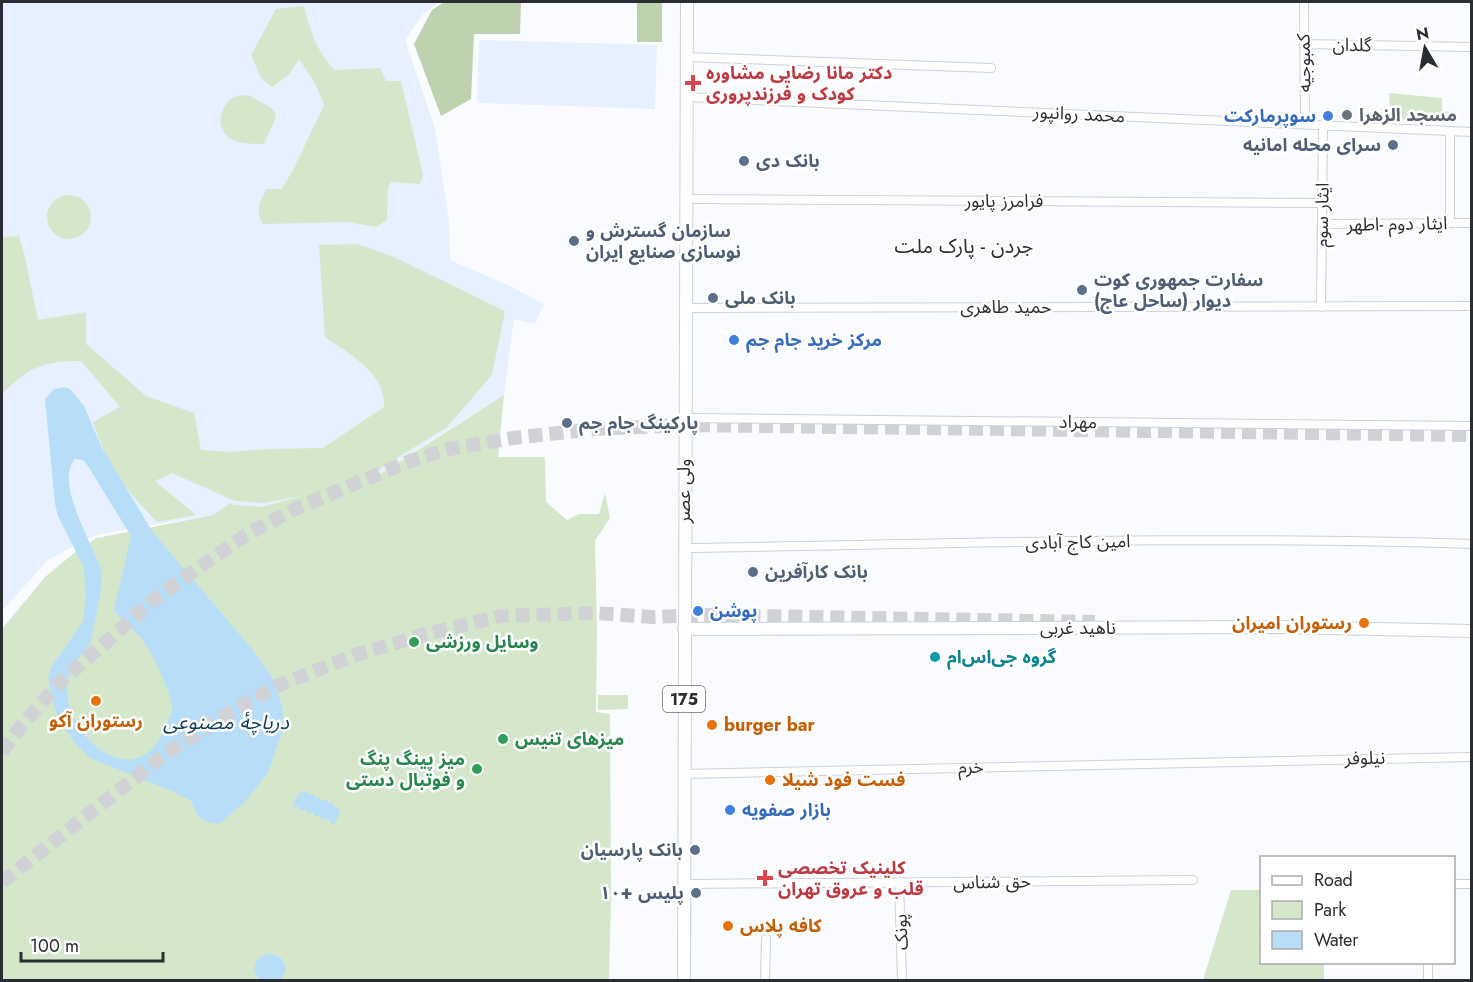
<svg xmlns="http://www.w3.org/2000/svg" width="1473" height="982" font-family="Jost,'Noto Sans Arabic',sans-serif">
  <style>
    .built { fill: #e7f0fe }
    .green { fill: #d5e7cb }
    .forest { fill: #bdd3b0 }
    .water { fill: #b8ddf8; fill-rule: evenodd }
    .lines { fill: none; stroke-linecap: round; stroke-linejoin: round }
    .trunk-tunnel { stroke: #d0d2d5; stroke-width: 14; stroke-dasharray: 14 7; stroke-linecap: butt }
    .minor-casing { stroke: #cad1db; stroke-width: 10 }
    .secondary-casing { stroke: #cad1db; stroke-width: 14 }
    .primary-casing { stroke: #cad1db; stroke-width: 14 }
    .minor { stroke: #fff; stroke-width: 8 }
    .secondary { stroke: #fff; stroke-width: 12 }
    .primary { stroke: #fff; stroke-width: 12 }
    .health-dot { fill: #e0444e; stroke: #fff; stroke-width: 2 }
    .worship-dot { fill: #6b7280; stroke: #fff; stroke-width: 2 }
    .shop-dot { fill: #3f7fe0; stroke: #fff; stroke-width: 2 }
    .service-dot { fill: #5c6f8a; stroke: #fff; stroke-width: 2 }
    .food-dot { fill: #e8710a; stroke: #fff; stroke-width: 2 }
    .leisure-dot { fill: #2e9e5b; stroke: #fff; stroke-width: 2 }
    .culture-dot { fill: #0f9aa8; stroke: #fff; stroke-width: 2 }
    .labels { text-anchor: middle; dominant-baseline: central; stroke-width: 5; stroke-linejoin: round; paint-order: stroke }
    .shield { fill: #fff; stroke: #6a6c6f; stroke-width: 1.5 }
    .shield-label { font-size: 16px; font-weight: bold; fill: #2a2d31 }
    .street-label { font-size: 18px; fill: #2a2d31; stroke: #fff }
    .health-label { font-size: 18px; font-weight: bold; fill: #be3a42; stroke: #fff; text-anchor: start }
    .worship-label { font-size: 18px; font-weight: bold; fill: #5b616d; stroke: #fff; text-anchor: start }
    .shop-label { font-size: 18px; font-weight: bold; fill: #366cbe; stroke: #fff; text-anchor: start }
    .service-label { font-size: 18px; font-weight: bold; fill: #4e5e75; stroke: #fff; text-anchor: start }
    .food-label { font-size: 18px; font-weight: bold; fill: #c56008; stroke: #fff; text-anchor: start }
    .leisure-label { font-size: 18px; font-weight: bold; fill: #27864d; stroke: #fff; text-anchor: start }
    .culture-label { font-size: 18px; font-weight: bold; fill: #0d838f; stroke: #fff; text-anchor: start }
    .neighbourhood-label { font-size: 20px; fill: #2a2d31; stroke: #fff }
    .water-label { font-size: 20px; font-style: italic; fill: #103d58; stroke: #fff }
  </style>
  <rect width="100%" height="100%" fill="#fafbfe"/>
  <path class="built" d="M2 2H439L423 14 405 40 435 128 449 222 450 260 508 285 544 304 535 324 514 319 504 395 438 436 368 482 323 491 261 507 229 504 213 515 100 534 88 538 48 560 2 611Z
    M479 40 657 45 655 109 477 103Z"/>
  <path class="green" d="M304 6C311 33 316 49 334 70L380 68 386 81H401L423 175 420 184 391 182 388 188 387 220 376 227 347 222 263 224C255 211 259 201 267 189H282L294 168 324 105 315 83 299 59 289 75 272 87 261 78 251 55 276 9Z
    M1389 93 1442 98V111L1454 112 1456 123 1391 119Z
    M248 95 273 109 276 117 264 144C253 144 237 144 228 137 215 126 220 105 234 97 238 95 244 96 248 95Z
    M47 217a22 22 0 1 1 44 0a22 22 0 1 1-44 0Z
    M19 236 24 253 38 320 86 312V344L146 396 194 413 201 450 231 452 267 449 323 448 384 407C386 373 350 355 325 337L319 245 357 244 394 257 505 311 492 375 447 427 381 468 371 480 504 395 498 457H545L546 502 567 520 579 514H599L605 493 610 518 595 541 597 630 596 712 610 714 611 899 609 980H2V629L45 577 79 549 97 538 213 515 229 504 261 507 302 496 263 503 235 501 172 473 155 481 196 515 157 522C125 489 107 466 93 422L120 407 81 361C44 360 28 368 2 394V237Z
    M628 695V709L598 710V695Z
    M1231 890H1261L1262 962 1324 963V980H1203Z"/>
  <path class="forest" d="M444 2H521L520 34H474L471 99 441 116 414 44 432 10Z
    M637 2H662V42H637Z"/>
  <path class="water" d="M64 387 70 389 84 406 101 446 152 531 256 654 273 679 282 706 284 726 268 773 244 803 219 824 204 821 197 815 191 801 174 792 90 758 74 742 60 722 53 704 48 677 52 666 83 621 86 598 84 568 58 516 55 504 45 399 54 389ZM75 459 83 460 88 466 131 536 114 610C122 621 133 629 142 639 151 650 171 693 172 706 172 713 168 721 165 727 138 798 66 738 67 689 67 678 73 665 80 656 83 653 87 649 89 646 92 638 104 580 102 574 96 547 53 484 75 459Z
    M307 791 308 795 313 794 315 797H320V800H327L328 803H333L335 808H340L338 818 333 825 329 820 325 818 322 820 319 815 316 817 312 812 309 814 305 809 302 811 298 806 295 808 293 805 299 793Z
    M268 954C280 955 284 958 286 970L280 980H260L254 972C255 962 257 956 268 954Z"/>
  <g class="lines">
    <path class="trunk-tunnel" d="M2 752 21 726 57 685 159 595 246 535 299 507 410 461 449 449 513 438 595 429 686 425 1472 435
      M2 882 159 759 217 720 277 686 358 654 426 634 501 616 594 613 653 617 703 615 1095 622"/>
    <g class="minor-casing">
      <path id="minor" d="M1304 2 1305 124
        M1304 44 1472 47
        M686 57 991 68
        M686 97 1472 132
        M685 199 1322 203
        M1450 223V131
        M1322 224 1472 223
        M1321 307 1323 124
        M685 308 1472 306
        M685 418 1472 426
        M684 548C946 544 1209 535 1472 544
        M684 774 1472 757
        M899 883 902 980
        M684 884 1193 880
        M1454 884H1472
        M765 980 766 939
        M1428 980V962"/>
    </g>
    <g class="secondary-casing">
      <path id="secondary" d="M684 629 1280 627 1472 631"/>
    </g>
    <g class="primary-casing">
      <path id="primary" d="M684 980 687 2"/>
    </g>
    <use href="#minor" class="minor"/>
    <use href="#secondary" class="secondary"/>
    <use href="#primary" class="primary"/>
  </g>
  <g class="health-dot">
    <path d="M690 74h6v6h6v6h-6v6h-6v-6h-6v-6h6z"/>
    <path d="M762 869h6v6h6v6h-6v6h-6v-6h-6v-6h6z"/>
  </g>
  <circle class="worship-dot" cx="1347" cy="115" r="6"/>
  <g class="shop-dot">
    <circle cx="1328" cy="116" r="6"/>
    <circle cx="734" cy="340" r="6"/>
    <circle cx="698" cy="611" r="6"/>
    <circle cx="730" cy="810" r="6"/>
  </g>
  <g class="service-dot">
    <circle cx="1393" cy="145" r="6"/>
    <circle cx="744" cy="161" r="6"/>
    <circle cx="574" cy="241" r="6"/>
    <circle cx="1082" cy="290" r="6"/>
    <circle cx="713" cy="298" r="6"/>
    <circle cx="567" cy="423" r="6"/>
    <circle cx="753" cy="572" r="6"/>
    <circle cx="695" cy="850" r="6"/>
    <circle cx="696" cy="893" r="6"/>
  </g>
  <g class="food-dot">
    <circle cx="1364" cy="623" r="6"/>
    <circle cx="96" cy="701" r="6"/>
    <circle cx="712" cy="725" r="6"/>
    <circle cx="770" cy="780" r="6"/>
    <circle cx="728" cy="926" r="6"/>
  </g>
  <g class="leisure-dot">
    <circle cx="414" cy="642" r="6"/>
    <circle cx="503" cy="739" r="6"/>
    <circle cx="477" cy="769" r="6"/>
  </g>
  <circle class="culture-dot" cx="935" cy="657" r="6"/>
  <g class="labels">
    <rect class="shield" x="663" y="686" width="42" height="26" rx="4.5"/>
    <g class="shield-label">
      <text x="684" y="699">175</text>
    </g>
    <g class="street-label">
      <text transform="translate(1352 45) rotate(1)">گلدان</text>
      <text transform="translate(1304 63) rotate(-91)">کمبوجیه</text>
      <text transform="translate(1079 114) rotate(3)">محمد روانپور</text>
      <text x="1004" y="201">فرامرز پایور</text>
      <text transform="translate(1322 215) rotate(-89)">ایثار سوم</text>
      <text transform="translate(1397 224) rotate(-1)">ایثار دوم -اطهر</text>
      <text x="1006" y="307">حمید طاهری</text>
      <text transform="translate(1078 422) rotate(1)">مهراد</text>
      <text transform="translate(684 491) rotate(-90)">ولی عصر</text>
      <text transform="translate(1078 542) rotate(-1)">امین کاج آبادی</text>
      <text x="1078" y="628">ناهید غربی</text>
      <text transform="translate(1365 758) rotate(-1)">نیلوفر</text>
      <text transform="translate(971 767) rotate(-1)">خرم</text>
      <text transform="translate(992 882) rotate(-1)">حق شناس</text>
      <text transform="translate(901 932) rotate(-92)">پونک</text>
    </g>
    <g class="health-label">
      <text x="706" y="73">دکتر مانا رضایی مشاوره<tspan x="706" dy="21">کودک و فرزندپروری</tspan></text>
      <text x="778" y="868">کلینیک تخصصی<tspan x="778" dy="21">قلب و عروق تهران</tspan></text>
    </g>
    <g class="worship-label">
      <text x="1359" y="115">مسجد الزهرا</text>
    </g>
    <g class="shop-label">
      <text x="1316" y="116" text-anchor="end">سوپرمارکت</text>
      <text x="746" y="340">مرکز خرید جام جم</text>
      <text x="710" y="611">پوشن</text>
      <text x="742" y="810">بازار صفویه</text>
    </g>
    <g class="service-label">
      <text x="1381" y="145" text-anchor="end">سرای محله امانیه</text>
      <text x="756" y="161">بانک دی</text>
      <text x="586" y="231">سازمان گسترش و<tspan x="586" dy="21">نوسازی صنایع ایران</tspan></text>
      <text x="1094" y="280">سفارت جمهوری کوت<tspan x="1094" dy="21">دیوار (ساحل عاج)</tspan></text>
      <text x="725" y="298">بانک ملی</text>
      <text x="579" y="423">پارکینگ جام جم</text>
      <text x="765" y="572">بانک کارآفرین</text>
      <text x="683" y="850" text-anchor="end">بانک پارسیان</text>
      <text x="684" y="893" text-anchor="end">پلیس +۱۰</text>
    </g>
    <g class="food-label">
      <text x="1352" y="623" text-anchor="end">رستوران امیران</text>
      <text x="96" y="721" text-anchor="middle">رستوران آکو</text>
      <text x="724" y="725">burger bar</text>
      <text x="782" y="780">فست فود شیلا</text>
      <text x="740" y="926">کافه پلاس</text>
    </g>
    <g class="leisure-label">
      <text x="426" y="642">وسایل ورزشی</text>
      <text x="515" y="739">میزهای تنیس</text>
      <text x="465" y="759" text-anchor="end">میز پینگ پنگ<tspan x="465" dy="21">و فوتبال دستی</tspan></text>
    </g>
    <g class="culture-label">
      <text x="947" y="657">گروه جی‌اس‌ام</text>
    </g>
    <g class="neighbourhood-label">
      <text x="964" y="246">جردن - پارک ملت</text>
    </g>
    <g class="water-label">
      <text x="226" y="722">دریاچهٔ مصنوعی</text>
    </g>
  </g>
  <rect width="1473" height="982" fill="none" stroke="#2a2d31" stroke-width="6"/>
  <rect x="1260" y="856" width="195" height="108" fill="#ffffff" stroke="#aaabad" stroke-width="1.5"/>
  <rect x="1272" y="876" width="30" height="9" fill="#ffffff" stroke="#aaabad" stroke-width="1.5"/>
  <text x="1314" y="886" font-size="18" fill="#2a2d31">Road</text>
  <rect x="1272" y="901" width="30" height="18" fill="#d5e7cb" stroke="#aaabad" stroke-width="1.5"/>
  <text x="1314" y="916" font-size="18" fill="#2a2d31">Park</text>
  <rect x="1272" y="931" width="30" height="18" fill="#b8ddf8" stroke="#aaabad" stroke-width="1.5"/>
  <text x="1314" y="946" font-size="18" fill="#2a2d31">Water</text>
  <g transform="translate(1425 48) rotate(350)" stroke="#ffffff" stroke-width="4.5" paint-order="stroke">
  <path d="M0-4.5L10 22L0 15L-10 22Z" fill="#2a2d31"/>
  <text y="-9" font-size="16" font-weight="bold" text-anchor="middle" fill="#2a2d31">N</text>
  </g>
  <path d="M21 952v9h142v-9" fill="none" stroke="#2a2d31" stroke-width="3"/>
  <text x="30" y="952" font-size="18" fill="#2a2d31" stroke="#ffffff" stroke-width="4.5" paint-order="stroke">100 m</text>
</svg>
